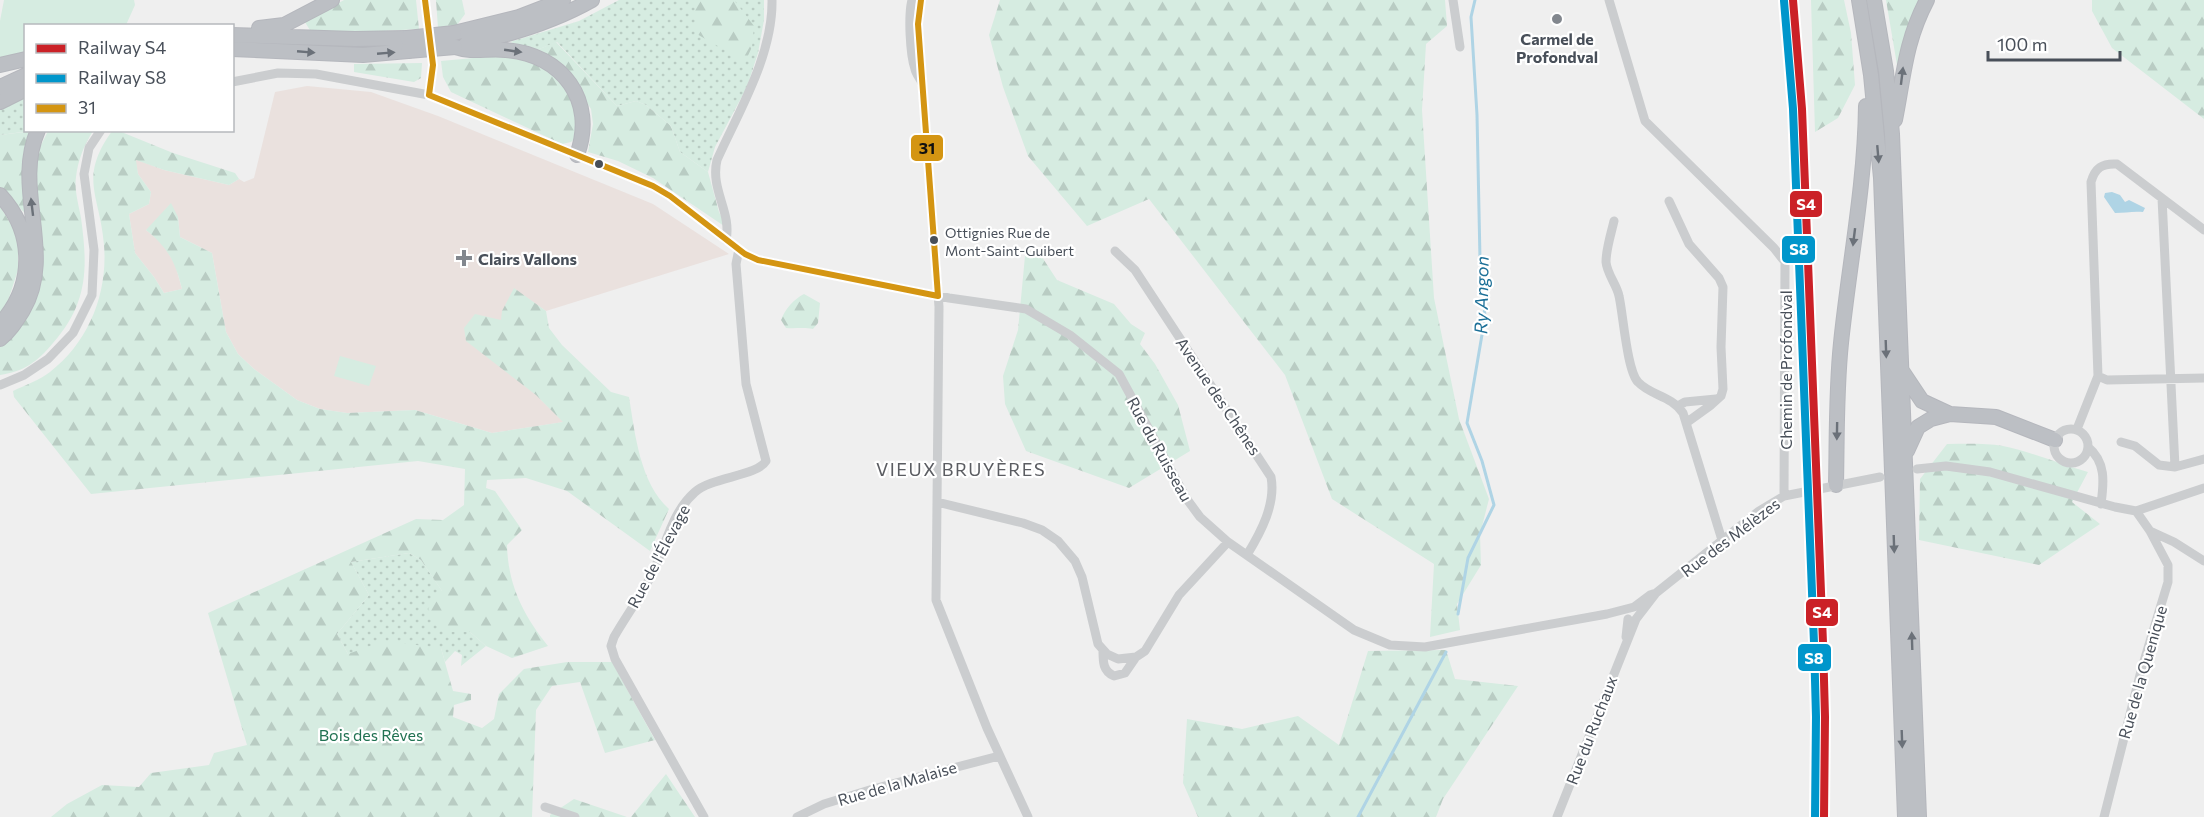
<svg xmlns="http://www.w3.org/2000/svg" width="2204" height="817" font-family="Commissioner,sans-serif">
  <style>
    .medical { fill: #eae1de }
    .grass { fill: url(#grass-dots) }
    .forest { fill: url(#forest-firs) }
    .park { fill: #d6ece1 }
    .water { fill: #afd4e5 }
    .lines { fill: none; stroke-linecap: round; stroke-linejoin: round }
    .stream { stroke: #afd4e5; stroke-width: 3 }
    .highway-casing { stroke: #b5b7bd; stroke-width: 16 }
    .minor { stroke: #cbcdcf; stroke-width: 9 }
    .highway { stroke: #bcbfc4; stroke-width: 14 }
    .highway-bridge-casing { stroke: #b5b7bd; stroke-width: 16; stroke-linecap: butt }
    .highway-bridge { stroke: #bcbfc4; stroke-width: 14 }
    .bus-1-casing { stroke: #fff; stroke-width: 10 }
    .bus-1 { stroke: #d49512; stroke-width: 6 }
    .rail-1-casing { stroke: #fff; stroke-width: 12 }
    .rail-2-casing { stroke: #fff; stroke-width: 12 }
    .rail-1 { stroke: #cb2127; stroke-width: 8 }
    .rail-2 { stroke: #0096cb; stroke-width: 8 }
    .oneway { fill: #6b7179 }
    .poi-dot { fill: #82878e; stroke: #fff; stroke-width: 2 }
    .bus-dot { fill: #484f59; stroke: #fff; stroke-width: 2 }
    .labels { text-anchor: middle; dominant-baseline: central; stroke-width: 4.5; stroke-linejoin: round; paint-order: stroke }
    .bus-label { font-size: 14px; fill: #484f59; stroke: #fff; text-anchor: start }
    .poi-label { font-size: 16px; font-weight: bold; fill: #484f59; stroke: #fff }
    .street-label { font-size: 16px; fill: #484f59; stroke: #fff }
    .park-label { font-size: 16px; fill: #217252; stroke: #fff }
    .water-label { font-size: 18px; font-style: italic; fill: #1c7098; stroke: #fff }
    .neighbourhood-label { font-size: 18px; letter-spacing: 1.5px; fill: #5b5d62; stroke: #fff }
    .line-badge { stroke: #fff; stroke-width: 2 }
    .badge-label { font-size: 16px; text-anchor: middle; font-weight: bold; fill: #fff }
    .pale-badge-label { font-size: 16px; text-anchor: middle; font-weight: bold; fill: #111 }
  </style>
  <defs>
    <pattern id="grass-dots" width="8" height="8" patternUnits="userSpaceOnUse" patternTransform="scale(1.5)"><rect width="8" height="8" fill="#d6ece1"/><path d="M2 2h.1M6 6h.1" fill="none" stroke="#b9ccc3" stroke-width="1.8" stroke-linecap="round"/></pattern>
    <pattern id="forest-firs" width="22" height="20" patternUnits="userSpaceOnUse" patternTransform="scale(1.5)"><rect width="22" height="20" fill="#d6ece1"/><path d="M5 1l3.5 6h-7zM16 11l3.5 6h-7z" fill="#b9ccc3"/></pattern>
  </defs>
  <rect width="100%" height="100%" fill="#efefef"/>
  <path class="medical" d="M307 86 371 92 438 116 653 204 729 254 546 311 514 289 536 395 564 422 492 433 415 410 347 413 320 409 297 400 254 369 238 354 226 332 212 253 180 237 178 217 146 230 163 244 175 264 182 289 164 293 154 277 135 253 129 214 149 204 151 192 138 174 135 159 164 170 229 185 239 179 244 182 254 178 275 92Z"/>
  <path class="grass" d="M619 0H764V20L758 53 747 87 715 147 708 172 680 152 671 126 646 105 636 101 617 106 557 42 537 50 510 42 579 21Z
    M25 97 26 130 30 131 0 135V110Z
    M409 553 421 560 470 632 486 646 461 666 462 655 455 651 445 662 441 648 348 654 337 634 369 595 351 562Z"/>
  <path class="forest" d="M344 0H416L419 29 365 32H311L305 22Z
    M436 0H462L465 14 457 25 438 28Z
    M695 0H734L754 26 752 47 744 64 730 53 695 33Z
    M1000 0H1445L1447 26 1426 44 1422 110 1434 298 1459 419 1489 499 1480 534 1481 565 1457 604 1460 630 1430 637 1434 564 1332 499 1285 375 1149 199 1087 226 1028 156 1003 87 989 35Z
    M1811 0H1844L1851 33 1855 85 1838 118 1815 132Z
    M1886 0H1922L1908 26 1897 65Z
    M2092 0H2204V119L2112 48 2092 11Z
    M556 42 617 106 636 101 646 105 671 126 680 152 708 172 719 212 727 228 653 178 618 161 588 152 593 124 591 109 564 67 537 50Z
    M495 56 522 58 543 66 566 87 579 119 577 136 571 142 562 144 451 92 443 77 441 61Z
    M422 63 421 78 414 82 354 72V64Z
    M32 131 22 162 28 216 0 189V135Z
    M48 131H93C84 145 78 160 76 177 74 190 79 206 81 218 88 268 88 303 53 343 37 362 25 371 0 375V347L23 320 36 190 37 153Z
    M112 131H119L173 153 235 173 239 179 229 185 164 170 136 160 138 174 151 192 149 204 129 214 135 253 154 277 164 293 182 289C175 261 168 248 146 230L171 203 178 217 180 237 212 253 226 332 238 354 254 369 297 400 320 409 347 413 415 410 492 433 563 422 536 395 466 341 464 328 475 314 501 320 502 311 514 288 546 311 549 328 562 345 611 392 629 397C635 434 640 483 669 509L650 551 567 491 526 478 487 480 486 488 495 491 522 530 507 545C508 585 523 615 548 646L512 658 486 646 470 632H445L428 609 442 591 421 560 409 553 351 562 369 595 337 634 348 654 384 641 441 648 453 691 471 694V700L454 705 453 717 482 728 494 719 499 694 524 669 567 662H612L655 740 605 753 580 682 552 686 536 710 532 817H51L67 804 102 785 139 787 151 773 209 765 214 753 247 745 208 613 416 519 443 520 464 505 465 469 418 461 91 494 14 397 13 391C25 385 40 380 50 372 89 342 108 293 104 245 100 194 78 179 112 131Z
    M0 206 18 236V270L5 310 0 314Z
    M1040 254 1057 280 1114 304 1131 324 1145 333 1140 344 1155 364 1178 405 1190 451 1129 488 1026 451 1005 404 1003 376 1018 330 1025 256Z
    M804 294 820 303 818 323 813 329C803 327 796 329 786 328L781 320C785 309 794 299 804 294Z
    M1947 444C1965 444 1985 443 2003 446 2032 452 2059 464 2088 472L2072 502 2100 524 2039 565 1919 540 1920 479Z
    M1446 650 1455 679 1518 686 1443 799 1436 817H1198L1183 783 1187 719 1242 729 1298 716 1339 745 1368 651Z
    M666 774 695 817H631Z
    M574 799 627 817H550V815Z"/>
  <path class="park" d="M4 0H134L135 5 126 25 26 26 25 52 0 58V21Z
    M340 356 376 366 369 386 334 376Z"/>
  <path class="water" d="M2112 192 2120 195 2125 202 2129 200 2145 208 2143 212C2133 211 2125 213 2115 213L2104 197 2105 193Z"/>
  <g class="lines">
    <path class="stream" d="M1458 614 1468 558 1494 505 1482 461 1467 423 1485 317 1480 259 1477 115 1471 17 1475 0
      M1358 817 1446 652"/>
    <g class="highway-casing">
      <path id="highway" d="M1859 0 1871 75 1881 178 1905 817
        M1874 0 1886 71 1892 134 1919 817
        M259 28 284 25 332 0
        M454 33 519 17 563 0
        M232 35 355 39 407 38
        M466 44C510 35 553 22 592 0
        M455 47C472 53 488 48 506 50 562 54 597 101 577 155
        M232 49 363 55 408 51
        M0 65 26 59
        M0 87 26 75
        M0 102 26 89
        M1895 120C1904 75 1905 42 1927 0
        M0 195C35 233 35 286 0 324
        M0 339C10 331 16 321 23 310 56 254 12 189 38 130
        M1902 371 1922 401 1950 414
        M1907 451 1918 427 1931 419 1950 414 1996 417 2055 440
        M1836 485C1837 438 1836 391 1841 343 1849 265 1865 186 1866 106"/>
    </g>
    <path class="minor" d="M425 0 433 65 429 95
      M912 0C908 15 910 55 915 69 916 74 920 78 922 83
      M921 0 918 24 939 307 936 600 987 728 1028 817
      M1453 0 1460 47
      M1609 0 1645 121 1774 248 1785 262 1784 496
      M232 82 278 73 316 74 429 95 653 186 670 196 745 254 758 260 949 298 1026 309 1070 335 1119 374 1186 498 1200 517 1228 542 1354 630 1390 645 1425 647 1607 614 1634 607 1650 595 1656 593
      M2162 198 2175 467
      M1669 201 1689 244 1719 278 1723 287 1721 347 1723 389 1721 396 1711 405 1686 423
      M1614 221C1611 234 1606 249 1606 262 1607 274 1617 285 1619 296 1623 313 1627 371 1638 382 1651 396 1671 395 1683 413L1722 540
      M726 240C732 212 710 190 717 160 739 111 773 55 772 0
      M1115 251 1135 270 1271 477C1276 504 1261 532 1247 555
      M2098 376 2107 380 2204 378
      M0 385 24 375 48 359 73 333 92 295 94 250 84 174 89 148 101 130
      M1678 406 1685 402 1716 399
      M2077 429 2098 376 2091 182C2095 168 2102 163 2117 164L2204 230
      M2054 446a17 17 0 1 1 34 0a17 17 0 1 1-34 0Z
      M2121 442 2135 446 2159 465 2175 467 2204 459
      M2088 447C2106 462 2104 482 2101 504
      M1917 469 1946 466 1990 472 2115 507 2136 511 2204 488
      M937 502 1023 523 1042 530 1058 541 1075 561 1082 577 1098 644 1107 654 1118 659 1136 657 1145 651 1179 595 1228 542
      M2150 531 2174 542 2204 561
      M1626 637 1628 619
      M1103 651C1103 662 1103 671 1114 676L1125 673 1136 657
      M545 807 575 817
      M704 817 615 659 611 646 614 637C626 616 641 596 652 574 666 546 671 513 695 492 712 477 757 476 766 461L746 384 736 264 739 249
      M797 817 824 804 873 789 999 756
      M1557 817 1636 619 1656 593 1759 511 1784 496 1880 477
      M2104 817 2141 671 2168 582V565L2150 531 2136 511"/>
    <use href="#highway" class="highway"/>
    <g class="highway-bridge-casing">
      <path id="highway-bridge" d="M407 38 454 33
        M408 51 455 47"/>
    </g>
    <use href="#highway-bridge" class="highway-bridge"/>
    <g class="bus-1-casing">
      <path id="bus-1" d="M425 0 433 65 429 95
        M921 0 918 24 938 296
        M429 95 653 186 670 196 745 254 758 260 938 296"/>
    </g>
    <use href="#bus-1" class="bus-1"/>
    <g class="rail-1-casing">
      <path id="rail-1" d="M1793 0 1802 109 1823 643 1825 717 1824 817"/>
    </g>
    <g class="rail-2-casing">
      <path id="rail-2" d="M1784 1 1793 109 1814 643 1816 717 1815 817"/>
    </g>
    <use href="#rail-1" class="rail-1"/>
    <use href="#rail-2" class="rail-2"/>
  </g>
  <defs><path id="oneway-solid" d="M-6-.8H1V-3.2L6.5 0L1 3.2V.8H-6Z" transform="scale(1.5)"/></defs>
  <g class="oneway">
    <use href="#oneway-solid" transform="translate(513 51) rotate(8)"/>
    <use href="#oneway-solid" transform="translate(306 52) rotate(5)"/>
    <use href="#oneway-solid" transform="translate(386 53) rotate(-5)"/>
    <use href="#oneway-solid" transform="translate(1902 76) rotate(-83)"/>
    <use href="#oneway-solid" transform="translate(1878 154) rotate(85)"/>
    <use href="#oneway-solid" transform="translate(32 207) rotate(-97)"/>
    <use href="#oneway-solid" transform="translate(1854 237) rotate(97)"/>
    <use href="#oneway-solid" transform="translate(1886 349) rotate(88)"/>
    <use href="#oneway-solid" transform="translate(1837 431) rotate(91)"/>
    <use href="#oneway-solid" transform="translate(1894 544) rotate(88)"/>
    <use href="#oneway-solid" transform="translate(1912 641) rotate(-92)"/>
    <use href="#oneway-solid" transform="translate(1902 739) rotate(88)"/>
  </g>
  <g class="poi-dot">
    <circle cx="1557" cy="19" r="6"/>
    <path d="M461 249h6v6h6v6h-6v6h-6v-6h-6v-6h6z"/>
  </g>
  <g class="bus-dot">
    <circle cx="599" cy="164" r="5"/>
    <circle cx="934" cy="240" r="5"/>
  </g>
  <g class="labels">
    <g class="bus-label">
      <text x="945" y="232">Ottignies Rue de<tspan x="945" dy="18">Mont-Saint-Guibert</tspan></text>
    </g>
    <g class="poi-label">
      <text x="1557" y="38">Carmel de<tspan x="1557" dy="18">Profondval</tspan></text>
      <text x="478" y="258" text-anchor="start">Clairs Vallons</text>
    </g>
    <g class="street-label">
      <text transform="translate(1785 370) rotate(-90)">Chemin de Profondval</text>
      <text transform="translate(1219 396) rotate(56)">Avenue des Chênes</text>
      <text transform="translate(1160 449) rotate(61)">Rue du Ruisseau</text>
      <text transform="translate(1730 537) rotate(-37)">Rue des Mélèzes</text>
      <text transform="translate(658 556) rotate(-62)">Rue de l'Élevage</text>
      <text transform="translate(2142 672) rotate(-74)">Rue de la Quenique</text>
      <text transform="translate(1591 730) rotate(-69)">Rue du Ruchaux</text>
      <text transform="translate(897 783) rotate(-16)">Rue de la Malaise</text>
    </g>
    <g class="park-label">
      <text x="371" y="734">Bois des Rêves</text>
    </g>
    <g class="water-label">
      <text transform="translate(1481 295) rotate(-89)">Ry Angon</text>
    </g>
    <g class="neighbourhood-label">
      <text x="961" y="469">VIEUX BRUYÈRES</text>
    </g>
  </g>
  <g class="line-badge">
    <rect x="910" y="134" width="34" height="28" rx="6" fill="#d49512"/>
    <rect x="1789" y="190" width="34" height="28" rx="6" fill="#cb2127"/>
    <rect x="1781" y="235" width="35" height="29" rx="6" fill="#0096cb"/>
    <rect x="1805" y="598" width="34" height="29" rx="6" fill="#cb2127"/>
    <rect x="1797" y="643" width="35" height="29" rx="6" fill="#0096cb"/>
  </g>
  <g class="badge-label">
    <text x="1806" y="210">S4</text>
    <text x="1799" y="255">S8</text>
    <text x="1822" y="618">S4</text>
    <text x="1814" y="664">S8</text>
  </g>
  <g class="pale-badge-label">
    <text x="927" y="154">31</text>
  </g>
  <rect x="24" y="24" width="210" height="108" fill="#ffffff" stroke="#b6b9bd" stroke-width="1.5"/>
  <rect x="36" y="44" width="30" height="9" fill="#cb2127" stroke="#b6b9bd" stroke-width="1.5"/>
  <text x="78" y="54" font-size="18" fill="#484f59">Railway S4</text>
  <rect x="36" y="74" width="30" height="9" fill="#0096cb" stroke="#b6b9bd" stroke-width="1.5"/>
  <text x="78" y="84" font-size="18" fill="#484f59">Railway S8</text>
  <rect x="36" y="104" width="30" height="9" fill="#d49512" stroke="#b6b9bd" stroke-width="1.5"/>
  <text x="78" y="114" font-size="18" fill="#484f59">31</text>
  <path d="M1988 51v9h132v-9" fill="none" stroke="#484f59" stroke-width="3"/>
  <text x="1997" y="51" font-size="18" fill="#484f59" stroke="#ffffff" stroke-width="4.5" paint-order="stroke">100 m</text>
</svg>
